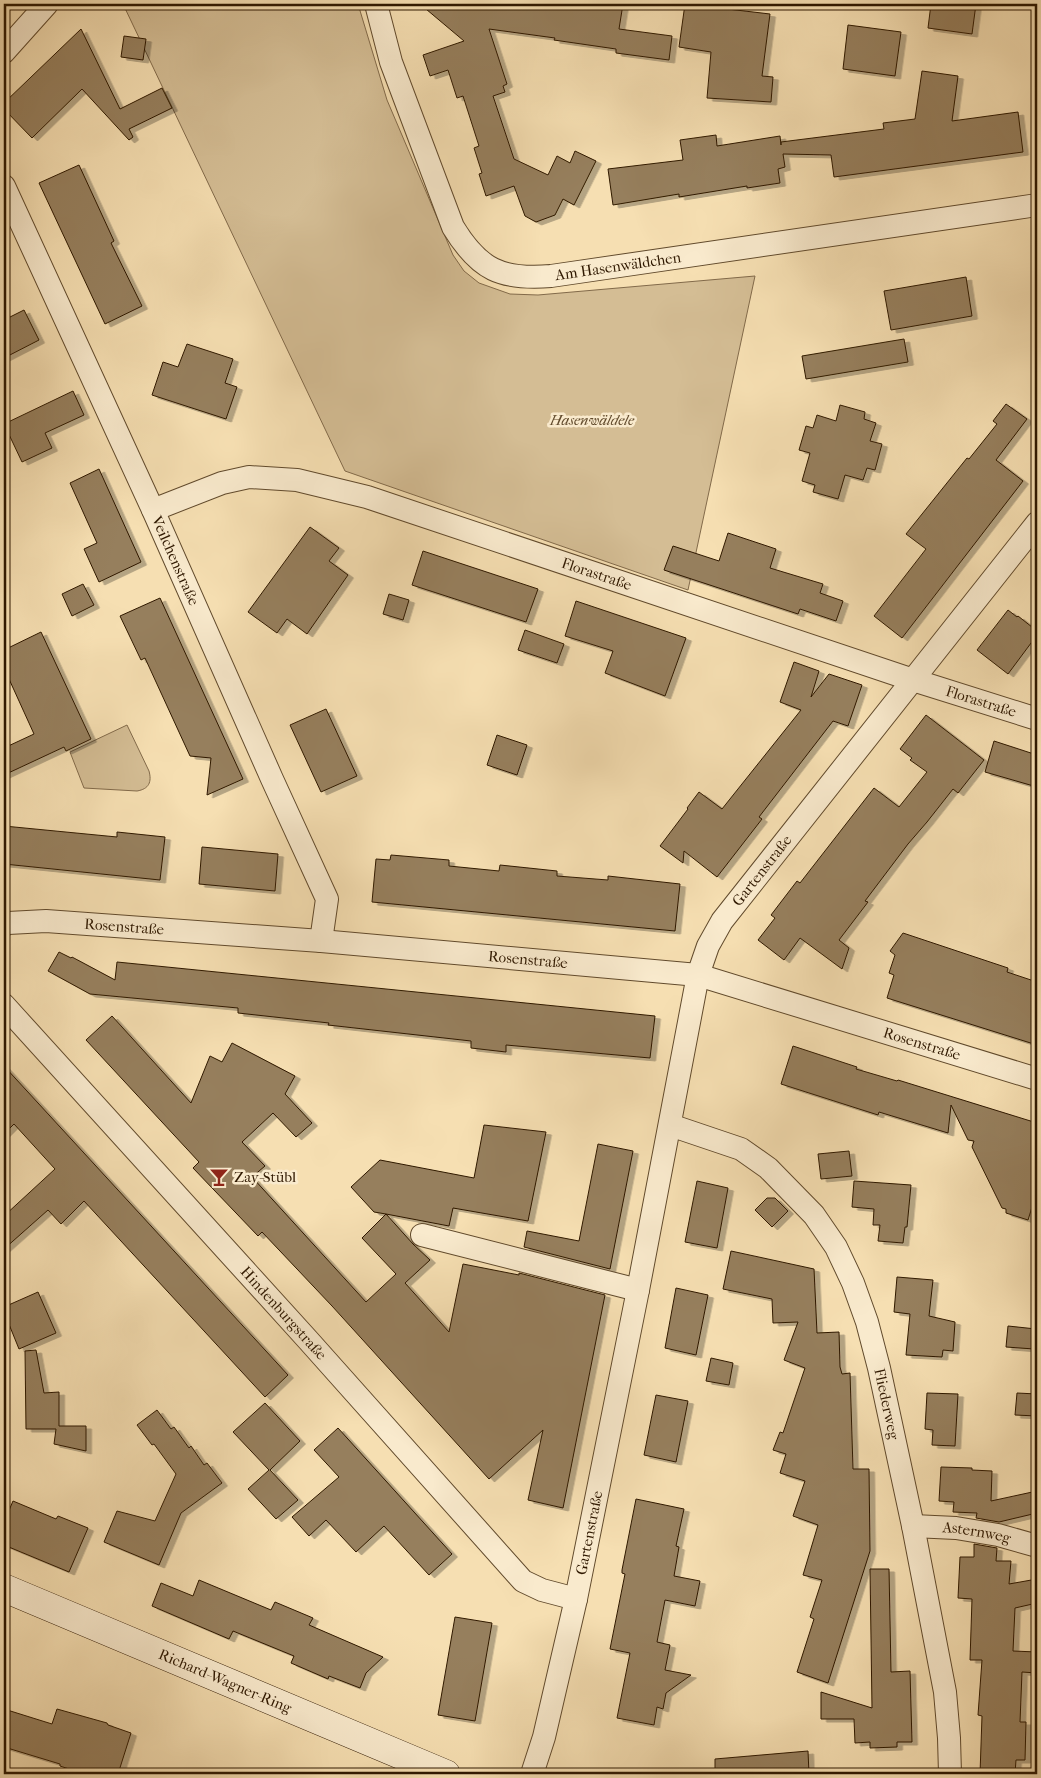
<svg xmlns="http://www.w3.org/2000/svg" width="1041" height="1778" font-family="'IM FELL French Canon',serif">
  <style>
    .green { fill: #d4bd94; stroke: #826a4a }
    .building { fill: #967f5d; stroke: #2f1800; filter: url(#shadow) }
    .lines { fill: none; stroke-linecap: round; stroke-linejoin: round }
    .street-casing { stroke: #614a2c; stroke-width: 24 }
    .secondary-casing { stroke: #2f1800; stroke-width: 29 }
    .street { stroke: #f9eacd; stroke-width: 22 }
    .secondary { stroke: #f9eacd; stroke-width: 28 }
    .labels { text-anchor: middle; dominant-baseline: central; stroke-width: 5; stroke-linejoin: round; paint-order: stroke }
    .street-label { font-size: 15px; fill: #2f1800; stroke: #f9eacd }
    .park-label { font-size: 15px; font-style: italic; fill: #614a2c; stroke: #f9eacd }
    .poi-label { font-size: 15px; fill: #2f1800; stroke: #f9eacd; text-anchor: start }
  </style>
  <defs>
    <filter id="shadow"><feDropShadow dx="5.5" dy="3" stdDeviation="0" flood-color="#0004"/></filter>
  </defs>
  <rect width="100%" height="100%" fill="#f6dfb2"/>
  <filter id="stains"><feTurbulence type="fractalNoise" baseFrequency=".004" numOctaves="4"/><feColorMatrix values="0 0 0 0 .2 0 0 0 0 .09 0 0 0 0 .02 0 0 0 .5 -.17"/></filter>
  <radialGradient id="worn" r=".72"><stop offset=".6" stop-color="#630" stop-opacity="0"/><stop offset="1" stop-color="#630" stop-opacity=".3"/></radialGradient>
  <path class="green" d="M123 4H358L387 100 453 255 464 271 479 283 510 294 538 295 755 276 688 590 345 471Z
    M127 725 149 771C152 782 149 789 137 791L84 788 70 752Z"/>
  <path class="building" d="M420 4H623L619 29 672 36 669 60 616 53V49L554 40 555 38 489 29 507 84 503 86 505 92 493 96 514 159 548 175 557 156 570 163 575 151 596 161 574 205 563 199 555 215 536 222 525 216 514 186 486 196 479 174 482 173 474 148 479 146 463 96 457 98 448 70 430 76 423 55 464 41Z
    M685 4 770 14 762 76 773 77 771 102 707 98 711 52 679 47Z
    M931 4H976L972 34 928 28Z
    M848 25 901 32 895 76 843 69Z
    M81 29 120 109 162 88 172 108 129 129 133 137 129 140 82 89 32 138 4 109V103Z
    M124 36 146 39 143 60 121 57Z
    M922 71 958 76 952 121 1018 112 1023 152 834 177 831 155 783 154 785 167 778 169 780 183 747 188V186L679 197V194L613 205 608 169 683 160 680 140 716 135 717 146 780 136 781 145V142L884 129 883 123 915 119Z
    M79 165 114 241 111 243 142 306 105 324 39 183Z
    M966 277 972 316 891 330 884 291Z
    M24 310 39 340 4 358V320Z
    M904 339 908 362 806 379 802 356Z
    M187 344 233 359 225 383 237 387 226 419 152 395 163 362 178 367Z
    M73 391 84 415 45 433 52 448 22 462 4 424Z
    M1006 404 1027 419 996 460 1023 481 902 638 874 616 926 549 906 534 967 458 969 459 997 424 993 421Z
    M840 405 865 412 864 419 876 423 870 441 882 444 875 470 867 468 863 480 845 475 838 499 813 492 815 485 802 481 810 453 799 450 806 426 813 428 817 415 836 421Z
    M99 469 141 562 99 582 84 549 97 543 70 483Z
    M310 527 339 548 329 561 348 575 307 634 287 619 277 633 248 612Z
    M728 533 776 549 770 568 823 584 820 593 843 601 836 621 800 609 798 614 664 570 673 546 719 561Z
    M423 551 538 589 526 622 412 585Z
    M83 584 94 605 72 616 62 594Z
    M389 594 409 600 403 620 383 614Z
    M160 598 243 779 207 795 211 758 190 756 145 658 141 660 120 616Z
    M576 601 686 638 665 696 605 673 613 651 565 636Z
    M1008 610 1017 617 1018 616 1037 631V635L1008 674 977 650Z
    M525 630 564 644 557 663 518 650Z
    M41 632 91 739 66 751 64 747 4 775V748L34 734 4 668V650Z
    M794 662 819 671 811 697 829 674 862 685 848 726 833 721 759 817 762 819 717 877 684 851 683 863 660 846 688 809 687 808 699 792 722 809 801 710 780 702Z
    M326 709 357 776 321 792 290 725Z
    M926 715 984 760 958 793 953 789 927 822 908 844 865 901 868 902 839 940 849 948 842 969 800 938 784 960 758 940 775 918 771 915 797 881 800 883 874 788 899 807 927 772 910 760 912 758 900 749Z
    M497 735 527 745 517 775 487 765Z
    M994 741 1037 755V787L985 772Z
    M4 826 117 837V832L165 837 160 880 4 864Z
    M202 847 278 854 275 891 199 884Z
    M391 855 449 860V866L499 871 500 865 557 871V876L608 880V876L680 884 675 931 372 902 376 859 390 860Z
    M903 933 1008 968 1007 972 1037 982V1045L887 998 894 975 889 973 895 955 890 951Z
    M59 952 71 958 72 957 115 980 117 962 655 1016 650 1058 506 1045V1052L471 1048V1041L328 1025 329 1023 238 1013V1008L90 994 48 971Z
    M112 1016 191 1103 210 1056 222 1062 232 1043 295 1076 285 1094 312 1123 296 1137 273 1113 242 1142 265 1166 252 1177 366 1302 396 1274 362 1238 386 1214 374 1212 351 1187 380 1160 474 1178 484 1125 546 1132 528 1221 453 1208 449 1226 386 1214 413 1244 430 1260 405 1283 449 1332 463 1264 519 1275V1273L605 1295 563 1508 528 1500 543 1430 489 1479 332 1306 262 1232 258 1236 214 1190 193 1168 199 1162 86 1040Z
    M793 1046 857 1067 856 1069 897 1081 898 1080 1037 1123V1191L1028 1220 1006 1213V1209L1002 1208 972 1147 974 1141 968 1140 951 1105 948 1133 879 1112 878 1115 781 1084Z
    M4 1066 288 1375 265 1397 84 1201 61 1224 48 1210 4 1249V1216L55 1169 14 1124 4 1134Z
    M598 1144 633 1151 610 1269 524 1247 527 1231 579 1241Z
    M849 1151 852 1176 821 1179 818 1154Z
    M697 1181 728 1188 717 1248 685 1242Z
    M854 1181 911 1185 907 1227H905L903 1243 878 1241 880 1225H873L874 1209 852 1207Z
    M767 1198H775L788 1211 772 1227 755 1210Z
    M731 1251 814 1269 817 1333 839 1332 840 1367 842 1374 850 1373 853 1469H869L870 1551 828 1683 797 1672 814 1619 810 1617 822 1580 803 1575 818 1525 793 1516 805 1481 780 1473 786 1454 773 1450 780 1432 783 1433 805 1368 784 1360 798 1322 773 1323 772 1299 723 1289Z
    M897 1277 933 1280 929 1316 955 1322 953 1351 943 1350 942 1357 906 1355 910 1314 894 1312Z
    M676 1288 708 1295 696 1355 665 1348Z
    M38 1292 56 1333 19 1349 4 1312V1307Z
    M1008 1326 1036 1329 1034 1349 1006 1347Z
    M36 1350 44 1393 59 1392V1426H86V1451L54 1444 56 1429H26L25 1351Z
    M711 1358 733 1363 729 1385 706 1381Z
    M927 1393 958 1394 955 1446 932 1445 933 1430 925 1429Z
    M1017 1393 1037 1394V1416L1015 1415Z
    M656 1395 688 1401 676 1462 644 1455Z
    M265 1403 300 1441 270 1470 298 1500 276 1519 248 1489 269 1470 233 1432Z
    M157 1410 171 1429 174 1427 189 1448 191 1446 204 1465 207 1463 222 1483 181 1513 159 1565 104 1542 117 1511 155 1521 176 1474 154 1444 152 1445 137 1425Z
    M338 1428 452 1554 429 1575 384 1526 356 1552 326 1520 309 1536 292 1517 339 1477 314 1450Z
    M941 1467 972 1468V1470L992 1471 991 1501 1037 1491V1513L999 1522 976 1518 977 1513 953 1512 954 1502 939 1501Z
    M636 1499 684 1509 676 1546 679 1547 674 1576 700 1581 695 1606 665 1600 657 1642 670 1645 665 1670 691 1675 666 1693 663 1709 657 1707 654 1725 617 1718 630 1653 610 1649 625 1574 622 1573V1570Z
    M13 1501 56 1519 58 1516 88 1528 69 1572 4 1545V1522Z
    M974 1544 997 1548 996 1561H1011L1009 1584 1037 1579V1603L1015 1608 1013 1651 1037 1652V1673L1022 1672 1020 1722H1026L1025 1760H1016L1015 1774H980L982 1716 978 1715 982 1660H970L972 1599 958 1598 960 1557H974Z
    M870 1569H889L891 1672 910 1671 912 1742H897V1747L870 1748V1742L855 1743 854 1719H821V1692L872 1708Z
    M199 1580 271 1610 275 1602 313 1618 309 1625 383 1657 366 1673 360 1688 329 1676 328 1679 291 1663 294 1656 233 1631 229 1639 152 1606 161 1583 193 1596Z
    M455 1617 492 1623 475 1721 438 1715Z
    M4 1709 52 1724 57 1709 107 1723 108 1725 131 1733 118 1774H84L60 1766V1764L4 1747Z
    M808 1751 809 1774H715V1759Z"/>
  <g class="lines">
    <g class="street-casing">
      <g id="street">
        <path id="s1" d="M376 4 391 62 453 227C479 270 501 280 551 276L1037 205"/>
        <path d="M4 52 47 4"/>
        <path id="s2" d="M4 186 153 510 272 779 327 899 321 941"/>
        <path id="s3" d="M153 510 222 483 249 477 297 480 367 497 913 680 1037 719"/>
        <path id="s4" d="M4 925 8 923 46 921 321 941 698 975 1037 1079"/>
        <path id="s5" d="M4 1005 308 1340 523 1581 542 1590 576 1599"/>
        <path id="s6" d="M670 1125 741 1149 768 1168 814 1215 836 1247 853 1283 867 1322 879 1368 913 1526 945 1692 949 1738 950 1774"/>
        <path d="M422 1235 638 1290"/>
        <path id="s7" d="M913 1526 956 1528 998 1535 1037 1546"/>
        <path id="s8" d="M532 1774 544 1737 576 1599 638 1290 698 975 708 946 722 921 1037 523"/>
      </g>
    </g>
    <g class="secondary-casing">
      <g id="secondary">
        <path id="s9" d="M4 1588 446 1774"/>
      </g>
    </g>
    <use href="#street" class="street"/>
    <use href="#secondary" class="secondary"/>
  </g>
  <defs>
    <g id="bar-bare" transform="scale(1.5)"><path d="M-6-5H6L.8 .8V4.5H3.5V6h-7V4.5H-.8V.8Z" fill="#8f2418" stroke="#f9eacd" stroke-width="2.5" paint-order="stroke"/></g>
  </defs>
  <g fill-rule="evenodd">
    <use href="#bar-bare" x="219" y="1177"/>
  </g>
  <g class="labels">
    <g class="street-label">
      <text stroke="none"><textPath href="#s1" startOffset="422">Am Hasenwäldchen</textPath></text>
      <text stroke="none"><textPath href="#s2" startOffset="412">Veilchenstraße</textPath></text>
      <text stroke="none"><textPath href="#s3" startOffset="464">Florastraße</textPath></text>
      <text stroke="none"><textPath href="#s3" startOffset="869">Florastraße</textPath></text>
      <text stroke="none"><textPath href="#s8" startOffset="940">Gartenstraße</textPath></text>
      <text stroke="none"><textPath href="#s4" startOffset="121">Rosenstraße</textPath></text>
      <text stroke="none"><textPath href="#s4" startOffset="526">Rosenstraße</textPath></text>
      <text stroke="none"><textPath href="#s4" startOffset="931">Rosenstraße</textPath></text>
      <text stroke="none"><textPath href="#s5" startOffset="416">Hindenburgstraße</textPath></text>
      <text stroke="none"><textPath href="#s6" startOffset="378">Fliederweg</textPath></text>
      <text stroke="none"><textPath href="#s8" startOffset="248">Gartenstraße</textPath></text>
      <text stroke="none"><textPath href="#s7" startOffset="64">Asternweg</textPath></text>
      <text stroke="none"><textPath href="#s9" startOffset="240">Richard-Wagner-Ring</textPath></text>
    </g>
    <g class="park-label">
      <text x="592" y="420">Hasenwäldele</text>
    </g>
    <g class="poi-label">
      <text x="234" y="1177">Zay-Stübl</text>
    </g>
  </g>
  <rect width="1041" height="1778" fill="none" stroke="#f6dfb2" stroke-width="20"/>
  <rect x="5" y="5" width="1031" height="1768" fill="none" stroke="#2f1800" stroke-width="2.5"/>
  <rect x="10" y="10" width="1021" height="1758" fill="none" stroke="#2f1800"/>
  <rect width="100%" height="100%" filter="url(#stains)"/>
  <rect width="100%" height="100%" fill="url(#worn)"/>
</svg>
